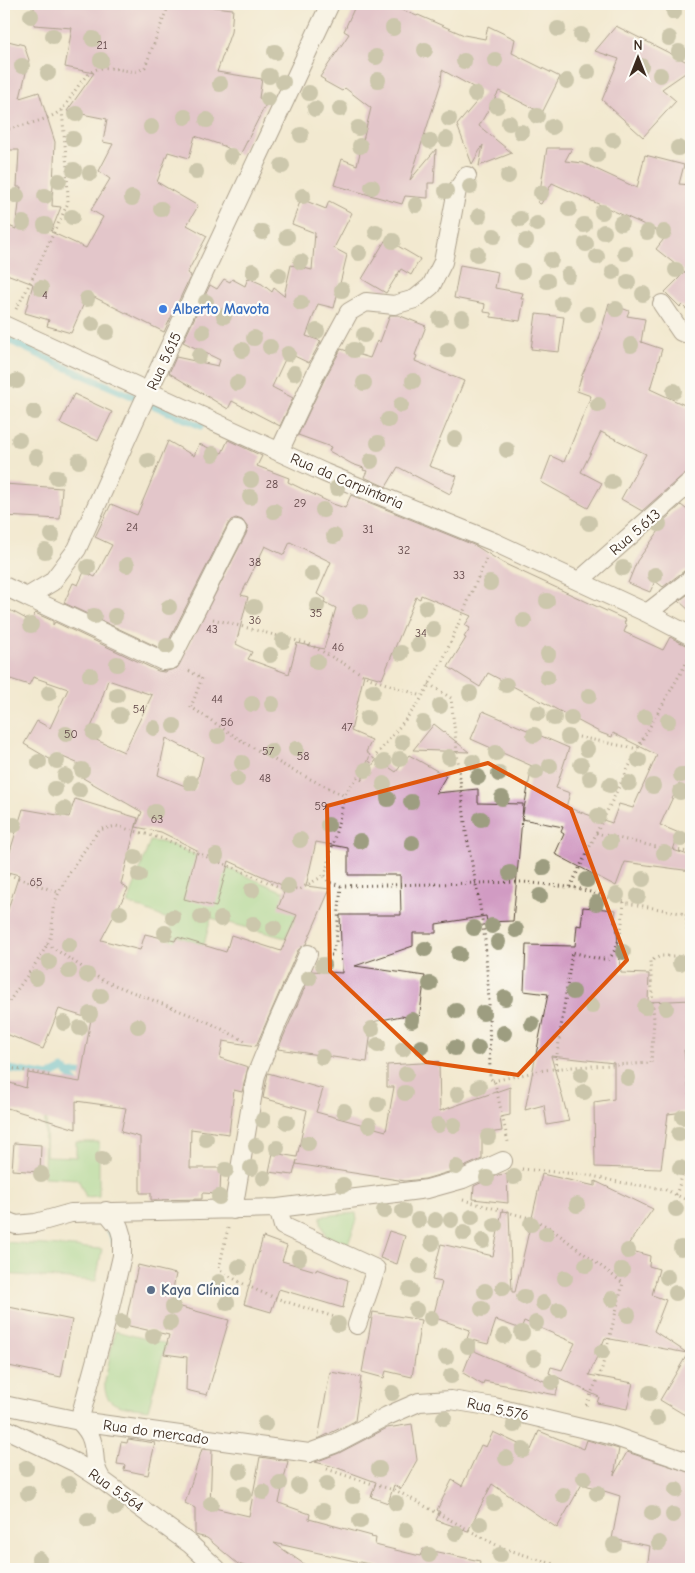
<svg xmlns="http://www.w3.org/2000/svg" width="695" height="1573" font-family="'Comic Neue',sans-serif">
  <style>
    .green { fill: #97d78d; stroke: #698056 }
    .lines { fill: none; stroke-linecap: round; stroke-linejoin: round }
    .stream { stroke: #5cc2d9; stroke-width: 7 }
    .building { fill: #d19bc3; fill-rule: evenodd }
    .street-casing { stroke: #564739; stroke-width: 20 }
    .path { stroke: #564739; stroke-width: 3; stroke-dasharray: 1 4; stroke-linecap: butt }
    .street { stroke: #fff; stroke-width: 18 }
    .tree { fill: #9d9d80 }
    .marked { fill: none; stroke: #df570d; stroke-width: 4; stroke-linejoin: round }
    .shop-dot { fill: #3f7fe0; stroke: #fdfcf7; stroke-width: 2 }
    .service-dot { fill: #5c6f8a; stroke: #fdfcf7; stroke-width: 2 }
    .labels { text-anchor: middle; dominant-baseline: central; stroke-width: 4.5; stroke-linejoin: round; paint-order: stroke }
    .number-label { font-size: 12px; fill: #604647 }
    .shop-label { font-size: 15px; font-weight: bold; fill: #366cbe; stroke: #fdfcf7; text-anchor: start }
    .street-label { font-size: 15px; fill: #3b2a1e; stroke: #fdfcf7 }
    .service-label { font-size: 15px; font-weight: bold; fill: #4e5e75; stroke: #fdfcf7; text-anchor: start }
  </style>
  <rect width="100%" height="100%" fill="#fdfcf7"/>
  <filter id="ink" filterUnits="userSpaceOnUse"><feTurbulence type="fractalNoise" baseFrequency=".02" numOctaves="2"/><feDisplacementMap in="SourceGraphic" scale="10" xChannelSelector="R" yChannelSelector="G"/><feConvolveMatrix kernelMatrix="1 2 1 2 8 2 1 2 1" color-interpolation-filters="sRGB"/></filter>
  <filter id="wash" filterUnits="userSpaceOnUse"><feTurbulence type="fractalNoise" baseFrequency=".0096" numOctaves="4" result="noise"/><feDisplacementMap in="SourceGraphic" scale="20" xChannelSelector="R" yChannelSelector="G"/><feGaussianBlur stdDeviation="1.12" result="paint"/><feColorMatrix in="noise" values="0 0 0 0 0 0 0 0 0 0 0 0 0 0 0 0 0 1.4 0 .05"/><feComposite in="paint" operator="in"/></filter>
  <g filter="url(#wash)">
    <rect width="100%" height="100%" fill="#f2e9d0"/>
    <path class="green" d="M150 841 161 842 172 845 282 891 300 892 309 888 285 938 211 918 204 945 177 936 175 942 170 941 172 921 128 903Z
      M45 1108H47L46 1156 76 1157V1142H99V1196L86 1197 78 1179 44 1177Z
      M356 1213 357 1220 347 1247 327 1239 321 1223V1216Z
      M4 1242 102 1249 96 1281 4 1274Z
      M115 1331 166 1344 148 1410C127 1406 102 1410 105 1381Z"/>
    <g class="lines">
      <path class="stream" d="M4 338 67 368 201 426
        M4 1068 49 1076 63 1069 66 1071 78 1087
        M68 1074 77 1073 89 1074
        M96 1218 108 1227 115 1242"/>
    </g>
    <g id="blocks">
      <path class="building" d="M34 4H214L213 7 233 9 231 32 217 72 262 79 259 98 267 102 240 155 224 146 195 136 189 158 168 152 157 182 198 206 187 225 207 236 187 273 191 275 164 332 88 294 71 333 47 326 49 320 25 313 33 284 4 273V224L16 229 21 187H17L19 150H8L5 132H4V40L24 45 29 60 20 98 39 92 55 142 52 206 61 207 51 232 86 248 103 217 91 210 110 179 99 171 113 144 103 142 107 119 67 111 94 73 65 67 72 28 34 25Z
        M356 4H387L417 16 418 15 464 35 485 39 488 26 515 39 512 53 560 77 542 113 499 91 479 126 512 153 479 166 483 145 472 164 457 125 484 93 442 70 441 83 410 180 436 149 434 183H428V198L405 196 402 204 334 185 342 159 357 165 371 108 345 88 342 91 324 81 325 80 320 77 349 34 344 31Z
        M616 26 691 64V69L662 89 676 101 643 137 602 100 619 59 595 51Z
        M547 148H572L565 161 583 163 637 188 645 155 684 165 679 184 691 185V314L682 305 680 307 665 292 685 272 656 249 667 235 552 183 541 204 538 203Z
        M301 199 326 209 329 201 352 213 334 248 347 255 334 308 318 304 306 336 321 341 309 363 288 353 272 387 293 398 280 426 232 401 228 409 169 373 176 357 218 366 220 360 183 342 210 285 217 289 224 279 230 282 232 279 245 286 248 278 262 284 272 292 274 288 284 296 291 265 312 270 315 233 292 224Z
        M386 239 420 259 411 275 401 269 386 293 362 279Z
        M460 265 498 272 495 288 523 293 521 299H524L520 321 491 317V313L484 312 485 304 454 298Z
        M609 303 629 311 627 316 645 319 641 342 662 349 650 389 691 408V472L684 474 642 511 621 499 646 454 601 432 581 472 602 483 588 508 541 482 551 456 564 462 591 396 577 391 582 375 599 339Z
        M536 314 564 317 559 352 531 349Z
        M390 315H398L426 326 415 355 417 356 415 361 464 381 429 466 457 476 450 494 398 467 386 487 364 477 367 471 363 470 364 468 352 464 329 451 331 447 298 435 325 378 341 349 370 358 377 341 380 342Z
        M74 394 112 412 98 441 60 423Z
        M228 440 262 456 257 466 289 478 288 482 333 504 345 508 351 495 476 546 503 563 626 620 624 623 627 625 624 632 663 650 670 637 691 648V790L679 784 660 825 679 833 673 850 691 856V871L625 862 616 886 555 854 564 834 561 832 563 827 522 819 513 921 487 922 486 916 436 924V933H413V946L355 966 425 976 419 1019 401 1016 372 1022 367 1062 278 1049 312 971 342 973 340 915H401L400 875H348V848L316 842 306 886 330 889 306 944 298 950 256 1046 223 1041 220 1058 248 1067 242 1092 234 1090 229 1134 191 1129 190 1168H221L220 1194 202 1193V1199L151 1200V1193H140V1137L121 1132 126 1108 76 1101V1129L4 1107V1081L26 1088 28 1073 80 1082 91 1019 59 1009 43 1049 4 1033V921L19 875 4 871 23 809 69 817 75 799 138 818 121 884 128 889 101 940 140 950 145 934 175 941 177 937 226 952 231 935 281 951 297 915 278 908 286 887 229 861 216 907 184 899 197 850 161 832 136 827 142 812 83 778 86 767 56 754 53 761 24 744 37 721 50 728 68 689 33 677 29 685 4 677V607L32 622 35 613 53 621V625L55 622 158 671 164 672 177 668 246 534 248 528 242 520 236 518 231 520 228 524 164 650 64 603 73 583 78 585 84 572 95 577 112 545 95 537 111 504 137 515 168 441 194 456 199 444 222 453ZM290 542 331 562 317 594 326 599 324 602 336 608 324 649 297 643 289 674 248 659 252 652 236 644 248 597 241 595 265 546 284 555ZM421 595 471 616 465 625 470 628 464 637 466 638 448 667 480 687 488 673 601 733 612 737 613 733 657 755 633 808 619 804 612 823 566 807 570 793 556 788 569 748 483 711 471 739 532 766 522 819 523 804 478 803V789L436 793 446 776 409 755 396 772 377 759 361 781 370 755 366 752 372 740 351 731 364 674 382 679 416 597 420 599ZM108 680 152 695 124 752 87 736 96 716ZM166 738 203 757 195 790 158 775Z
        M4 484 62 488 60 519 4 516Z
        M681 505 691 513V569L684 571 663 587 655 581 650 592 628 583 637 561 664 524 661 523Z
        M691 592V612L679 601Z
        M434 724 469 752 413 750Z
        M583 907 616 910 614 923H616L621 973 649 974 648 1002 691 1000V1051L684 1050 691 1111 668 1114 661 1169 595 1167 594 1102 614 1099V1063L551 1056 569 1121 547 1125 544 1105 525 1110 548 994 524 991 526 945 575 946 577 925 581 926Z
        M439 1062 440 1111 510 1087V1115L500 1117 502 1131 482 1134V1159L459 1169 425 1179 405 1181 296 1164 297 1160 293 1175 269 1172 273 1153 297 1157 307 1110 263 1098 268 1073 323 1089 316 1112 386 1131 394 1087H387V1065Z
        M14 1143 41 1145 40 1172 12 1170Z
        M507 1174 508 1203 473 1199 474 1186 498 1175Z
        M542 1174 595 1186V1181L653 1209 625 1249 650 1256 649 1266 659 1269 652 1295 666 1300 654 1331 687 1353 605 1338 589 1375 633 1383 627 1409 597 1403 599 1397 549 1373 551 1367 562 1370 575 1343 524 1321 521 1329 496 1320 488 1344 467 1339 470 1330 433 1317 442 1282 432 1280 441 1244 493 1256 502 1211 509 1212 512 1292H515Z
        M389 1231 405 1236 397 1264 380 1258Z
        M263 1237 287 1246 282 1261 316 1271 317 1269 348 1280 343 1308 279 1289 271 1312 244 1304Z
        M138 1265 176 1274 170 1304 229 1320 207 1395 186 1390 187 1357 164 1354 169 1335 125 1325Z
        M4 1306 72 1320 61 1377 4 1365Z
        M373 1312 421 1320 412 1377 386 1371 384 1378 362 1372Z
        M691 1348V1405L685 1415 660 1400Z
        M472 1350 558 1387 556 1395 484 1381 483 1385 463 1373Z
        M330 1372 361 1377 355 1421 318 1439Z
        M412 1424 417 1460 401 1489 394 1485 388 1503 371 1497 376 1482 335 1467 315 1462 339 1453 387 1428Z
        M539 1431 584 1449 587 1440 619 1449 614 1475 627 1452 691 1473V1556L689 1569H647L650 1546 612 1539 620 1496 582 1484 557 1528 492 1484 468 1531 436 1520 440 1512 437 1510 452 1480 462 1486 481 1445 486 1447 493 1432 531 1450Z
        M128 1439 155 1443 148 1475 124 1470 125 1465 117 1464 121 1442 127 1443Z
        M202 1449 212 1450 210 1507 249 1516 260 1457 288 1461 279 1503 310 1514 309 1519 372 1536 371 1537 376 1538 375 1545 420 1556 423 1549 480 1561 479 1569H391L274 1543 311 1569H254L238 1564 207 1538 195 1535V1508L185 1503Z"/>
    </g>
  </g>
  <g filter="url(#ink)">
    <use href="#blocks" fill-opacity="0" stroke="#564739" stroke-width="1"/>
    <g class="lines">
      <g class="street-casing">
        <path id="street" d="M662 304 681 332 691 335
          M4 325 325 473 494 542 647 613 691 636
          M279 452 316 373 349 312 366 302 394 305 415 299 431 286 443 262 457 190 467 176
          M579 581 691 482
          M4 586 27 597 52 582 77 549 134 422 330 4
          M27 597 163 661 171 660 237 529
          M647 613 691 579
          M278 1208 283 1226 376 1269 357 1325
          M233 1210 256 1075 278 1021 308 954
          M4 1220 16 1225 36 1223 71 1213 278 1208 427 1189 463 1179 503 1161
          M4 1405 79 1421 309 1453 334 1444 387 1416 419 1402 451 1400 494 1407 610 1435 691 1463
          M4 1428 76 1463 102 1480 190 1544 217 1569
          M102 1480C91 1462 97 1458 92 1441 90 1433 85 1427 79 1421L109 1312 122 1256V1237L119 1227 106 1211"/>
      </g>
      <path class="path" d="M4 130C19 126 51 120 61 110 73 98 78 80 93 71 105 63 125 73 138 71 141 70 143 68 145 67L169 4
        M16 309 26 291 68 203 67 168 62 110
        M486 559 443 660 418 704 346 792 325 875 328 882 341 886 523 882 577 888 627 903 686 914 689 956H691
        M213 619 309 644 369 678 422 696
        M189 671 202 678 191 707 245 743 292 770 345 796
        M429 684 451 698 466 832 480 906 485 940 489 1001 490 1078 495 1083 508 1142
        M574 736 638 749
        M596 833 661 848 689 852
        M4 873 60 893
        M570 887 641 742 691 655
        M47 944 102 980 208 1022 247 1042
        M326 955H332L336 942 341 886
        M4 1010C16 988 44 957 51 935 53 927 52 917 53 909 58 886 85 849 99 830L116 826 164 839 282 888 300 889 325 875
        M4 1067 49 1075
        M555 1069 572 952 599 959H609C622 943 622 922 624 902
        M493 1081 544 1070 571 1067 651 1063 654 1020 650 961 661 956H689
        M522 1169 588 1175 618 1182 664 1189 691 1202
        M676 1195 691 1150
        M463 1200 533 1219 550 1228 623 1283 602 1368 585 1408
        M228 1228 219 1269C254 1294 297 1305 338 1318
        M327 1469 353 1478 397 1491 500 1547 568 1569"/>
      <use href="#street" class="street"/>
    </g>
    <g class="tree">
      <circle cx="674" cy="12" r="8"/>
      <circle cx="31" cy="16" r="8"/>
      <circle cx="393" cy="28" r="8"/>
      <circle cx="558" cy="29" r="8"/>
      <circle cx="581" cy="35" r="8"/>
      <circle cx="53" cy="36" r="8"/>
      <circle cx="669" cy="38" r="8"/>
      <circle cx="93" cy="39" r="8"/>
      <circle cx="425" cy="50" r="8"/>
      <circle cx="275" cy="52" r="8"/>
      <circle cx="679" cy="52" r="8"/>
      <circle cx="376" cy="57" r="8"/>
      <circle cx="101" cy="60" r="8"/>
      <circle cx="495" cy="60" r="8"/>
      <circle cx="464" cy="61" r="8"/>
      <circle cx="22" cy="66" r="8"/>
      <circle cx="641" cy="66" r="8"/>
      <circle cx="588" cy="72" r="8"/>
      <circle cx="48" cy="73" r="8"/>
      <circle cx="660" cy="75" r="8"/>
      <circle cx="269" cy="76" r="8"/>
      <circle cx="378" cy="80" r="8"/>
      <circle cx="567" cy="81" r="8"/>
      <circle cx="283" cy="82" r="8"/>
      <circle cx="220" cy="84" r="8"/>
      <circle cx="309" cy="93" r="8"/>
      <circle cx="475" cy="94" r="8"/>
      <circle cx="268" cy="99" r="8"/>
      <circle cx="497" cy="106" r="8"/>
      <circle cx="315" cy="109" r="8"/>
      <circle cx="340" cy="109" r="8"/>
      <circle cx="76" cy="114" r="8"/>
      <circle cx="537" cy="116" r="8"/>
      <circle cx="185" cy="117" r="8"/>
      <circle cx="449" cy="119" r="8"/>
      <circle cx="207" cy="120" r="8"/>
      <circle cx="509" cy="123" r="8"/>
      <circle cx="151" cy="127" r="8"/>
      <circle cx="552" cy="127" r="8"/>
      <circle cx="358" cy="128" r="8"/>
      <circle cx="521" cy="132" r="8"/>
      <circle cx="301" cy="135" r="8"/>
      <circle cx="73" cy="139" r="8"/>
      <circle cx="446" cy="139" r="8"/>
      <circle cx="613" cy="140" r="8"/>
      <circle cx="430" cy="141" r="8"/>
      <circle cx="360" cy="146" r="8"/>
      <circle cx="678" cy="148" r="8"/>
      <circle cx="597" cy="155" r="8"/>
      <circle cx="231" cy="156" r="8"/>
      <circle cx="282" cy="166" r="8"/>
      <circle cx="74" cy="170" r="8"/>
      <circle cx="196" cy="172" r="8"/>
      <circle cx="90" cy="173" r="8"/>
      <circle cx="508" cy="176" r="8"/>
      <circle cx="59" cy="181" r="8"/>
      <circle cx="372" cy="187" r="8"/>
      <circle cx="470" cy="187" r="8"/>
      <circle cx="446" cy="191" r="8"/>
      <circle cx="541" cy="193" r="8"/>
      <circle cx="17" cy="196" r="8"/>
      <circle cx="45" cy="196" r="8"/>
      <circle cx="303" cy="196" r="8"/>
      <circle cx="132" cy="198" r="8"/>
      <circle cx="416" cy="205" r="8"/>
      <circle cx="161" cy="209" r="8"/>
      <circle cx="569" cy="209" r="8"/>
      <circle cx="602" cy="212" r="8"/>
      <circle cx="479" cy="216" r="8"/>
      <circle cx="72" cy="217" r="8"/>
      <circle cx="520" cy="219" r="8"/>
      <circle cx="23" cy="223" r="8"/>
      <circle cx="621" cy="223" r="8"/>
      <circle cx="537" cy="224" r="8"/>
      <circle cx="45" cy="225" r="8"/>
      <circle cx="584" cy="225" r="8"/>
      <circle cx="262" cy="232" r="8"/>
      <circle cx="376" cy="232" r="8"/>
      <circle cx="604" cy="232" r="8"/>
      <circle cx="647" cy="232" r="8"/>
      <circle cx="664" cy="232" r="8"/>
      <circle cx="494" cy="236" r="8"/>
      <circle cx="287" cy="237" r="8"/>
      <circle cx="393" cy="241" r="8"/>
      <circle cx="526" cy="241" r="8"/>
      <circle cx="586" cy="244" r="8"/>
      <circle cx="359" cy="253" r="8"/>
      <circle cx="625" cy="253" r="8"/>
      <circle cx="477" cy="254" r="8"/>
      <circle cx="597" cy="257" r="8"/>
      <circle cx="551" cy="260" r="8"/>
      <circle cx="301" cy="262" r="8"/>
      <circle cx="676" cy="270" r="8"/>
      <circle cx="253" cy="271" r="8"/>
      <circle cx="522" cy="271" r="8"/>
      <circle cx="613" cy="272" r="8"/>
      <circle cx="279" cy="275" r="8"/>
      <circle cx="568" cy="275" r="8"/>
      <circle cx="547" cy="281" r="8"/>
      <circle cx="628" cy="282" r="8"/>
      <circle cx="41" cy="288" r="8"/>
      <circle cx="342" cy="290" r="8"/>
      <circle cx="643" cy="294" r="8"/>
      <circle cx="87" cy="299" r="8"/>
      <circle cx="206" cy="302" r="8"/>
      <circle cx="301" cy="303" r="8"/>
      <circle cx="562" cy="303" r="8"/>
      <circle cx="616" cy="309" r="8"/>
      <circle cx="588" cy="314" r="8"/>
      <circle cx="224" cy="316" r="8"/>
      <circle cx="462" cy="318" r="8"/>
      <circle cx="440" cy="319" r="8"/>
      <circle cx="92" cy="324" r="8"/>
      <circle cx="317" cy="331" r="8"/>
      <circle cx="107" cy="332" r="8"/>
      <circle cx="203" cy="332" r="8"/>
      <circle cx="364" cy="335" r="8"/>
      <circle cx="254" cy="338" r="8"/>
      <circle cx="631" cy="345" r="8"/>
      <circle cx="270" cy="347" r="8"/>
      <circle cx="242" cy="350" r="8"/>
      <circle cx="354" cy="350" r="8"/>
      <circle cx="448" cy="350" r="8"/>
      <circle cx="288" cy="354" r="8"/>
      <circle cx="199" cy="356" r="8"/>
      <circle cx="294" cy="373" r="8"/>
      <circle cx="17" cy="381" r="8"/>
      <circle cx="413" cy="381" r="8"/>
      <circle cx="237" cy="383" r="8"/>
      <circle cx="364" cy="383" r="8"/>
      <circle cx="674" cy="391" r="8"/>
      <circle cx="401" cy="405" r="8"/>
      <circle cx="598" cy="405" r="8"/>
      <circle cx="34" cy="412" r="8"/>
      <circle cx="388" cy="420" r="8"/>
      <circle cx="455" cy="439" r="8"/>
      <circle cx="19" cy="440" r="8"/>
      <circle cx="378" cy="443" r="8"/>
      <circle cx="507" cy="450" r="8"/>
      <circle cx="213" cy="454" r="8"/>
      <circle cx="36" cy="457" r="8"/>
      <circle cx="79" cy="461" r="8"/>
      <circle cx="148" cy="461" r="8"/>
      <circle cx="371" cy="461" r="8"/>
      <circle cx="57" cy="477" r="8"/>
      <circle cx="251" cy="480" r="8"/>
      <circle cx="612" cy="482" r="8"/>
      <circle cx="337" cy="488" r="8"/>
      <circle cx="250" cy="497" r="8"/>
      <circle cx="323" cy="510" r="8"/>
      <circle cx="274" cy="511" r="8"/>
      <circle cx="589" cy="523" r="8"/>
      <circle cx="659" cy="524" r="8"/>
      <circle cx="52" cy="535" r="8"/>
      <circle cx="334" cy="536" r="8"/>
      <circle cx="45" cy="551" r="8"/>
      <circle cx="127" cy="565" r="8"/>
      <circle cx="88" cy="567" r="8"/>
      <circle cx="623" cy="568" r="8"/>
      <circle cx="312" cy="574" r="8"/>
      <circle cx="655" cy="575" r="8"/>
      <circle cx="490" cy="583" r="8"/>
      <circle cx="547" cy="601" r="8"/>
      <circle cx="317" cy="606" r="8"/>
      <circle cx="169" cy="607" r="8"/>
      <circle cx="254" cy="607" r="8"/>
      <circle cx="426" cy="608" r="8"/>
      <circle cx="360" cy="611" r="8"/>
      <circle cx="94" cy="616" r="8"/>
      <circle cx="115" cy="616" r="8"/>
      <circle cx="524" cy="621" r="8"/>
      <circle cx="31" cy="625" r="8"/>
      <circle cx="433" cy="629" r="8"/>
      <circle cx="283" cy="641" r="8"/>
      <circle cx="418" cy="644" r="8"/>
      <circle cx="167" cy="646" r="8"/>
      <circle cx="401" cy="653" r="8"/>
      <circle cx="548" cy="654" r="8"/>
      <circle cx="270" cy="655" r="8"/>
      <circle cx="317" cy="662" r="8"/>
      <circle cx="117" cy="664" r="8"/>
      <circle cx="90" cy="675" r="8"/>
      <circle cx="547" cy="677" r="8"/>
      <circle cx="506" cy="685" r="8"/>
      <circle cx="373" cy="691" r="8"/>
      <circle cx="49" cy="693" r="8"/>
      <circle cx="470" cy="693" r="8"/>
      <circle cx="117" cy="695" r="8"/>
      <circle cx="589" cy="696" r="8"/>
      <circle cx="252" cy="704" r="8"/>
      <circle cx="272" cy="704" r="8"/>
      <circle cx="440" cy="706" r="8"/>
      <circle cx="538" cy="713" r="8"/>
      <circle cx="120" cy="715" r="8"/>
      <circle cx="645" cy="717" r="8"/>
      <circle cx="367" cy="718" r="8"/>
      <circle cx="554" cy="718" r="8"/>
      <circle cx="571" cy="718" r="8"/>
      <circle cx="668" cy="721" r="8"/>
      <circle cx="423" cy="723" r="8"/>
      <circle cx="174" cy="726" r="8"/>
      <circle cx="154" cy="728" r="8"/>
      <circle cx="94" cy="733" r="8"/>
      <circle cx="66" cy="734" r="8"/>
      <circle cx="534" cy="735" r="8"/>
      <circle cx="218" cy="736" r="8"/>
      <circle cx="568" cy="737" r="8"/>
      <circle cx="402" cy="742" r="8"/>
      <circle cx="296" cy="749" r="8"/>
      <circle cx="587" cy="749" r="8"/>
      <circle cx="271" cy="751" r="8"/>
      <circle cx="496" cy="753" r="8"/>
      <circle cx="449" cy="757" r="8"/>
      <circle cx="400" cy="759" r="8"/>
      <circle cx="639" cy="760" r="8"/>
      <circle cx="57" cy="761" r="8"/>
      <circle cx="39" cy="762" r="8"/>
      <circle cx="384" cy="762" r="8"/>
      <circle cx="473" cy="762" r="8"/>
      <circle cx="242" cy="763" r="8"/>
      <circle cx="581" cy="765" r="8"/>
      <circle cx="550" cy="766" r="8"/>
      <circle cx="82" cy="770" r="8"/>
      <circle cx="366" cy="770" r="8"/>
      <circle cx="536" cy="772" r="8"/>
      <circle cx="499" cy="774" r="8"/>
      <circle cx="681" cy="775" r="8"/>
      <circle cx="65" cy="776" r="8"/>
      <circle cx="478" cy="777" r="8"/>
      <circle cx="590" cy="778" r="8"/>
      <circle cx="237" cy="779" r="8"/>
      <circle cx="191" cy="783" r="8"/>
      <circle cx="629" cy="783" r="8"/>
      <circle cx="384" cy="784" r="8"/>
      <circle cx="610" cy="785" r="8"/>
      <circle cx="653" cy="786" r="8"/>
      <circle cx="55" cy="789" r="8"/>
      <circle cx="79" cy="790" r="8"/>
      <circle cx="680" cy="792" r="8"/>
      <circle cx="502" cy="798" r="8"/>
      <circle cx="388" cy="799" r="8"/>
      <circle cx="411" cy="802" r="8"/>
      <circle cx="64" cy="809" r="8"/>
      <circle cx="155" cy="812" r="8"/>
      <circle cx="598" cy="816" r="8"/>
      <circle cx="481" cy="819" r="8"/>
      <circle cx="14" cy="825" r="8"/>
      <circle cx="328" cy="825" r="8"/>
      <circle cx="681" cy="839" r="8"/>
      <circle cx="300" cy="840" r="8"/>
      <circle cx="360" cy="841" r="8"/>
      <circle cx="610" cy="842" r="8"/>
      <circle cx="412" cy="843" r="8"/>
      <circle cx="664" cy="853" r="8"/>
      <circle cx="216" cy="856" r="8"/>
      <circle cx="135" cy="857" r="8"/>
      <circle cx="544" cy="868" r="8"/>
      <circle cx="510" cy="873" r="8"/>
      <circle cx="139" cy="875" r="8"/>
      <circle cx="643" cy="879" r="8"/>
      <circle cx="587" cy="880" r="8"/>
      <circle cx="288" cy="886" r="8"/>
      <circle cx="252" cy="890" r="8"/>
      <circle cx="617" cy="895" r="8"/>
      <circle cx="540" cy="896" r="8"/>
      <circle cx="638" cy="896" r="8"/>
      <circle cx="596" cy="903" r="8"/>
      <circle cx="120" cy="913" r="8"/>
      <circle cx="173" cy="917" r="8"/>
      <circle cx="201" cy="917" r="8"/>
      <circle cx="221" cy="919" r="8"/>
      <circle cx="253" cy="924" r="8"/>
      <circle cx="492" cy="926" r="8"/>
      <circle cx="274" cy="928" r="8"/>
      <circle cx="474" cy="928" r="8"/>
      <circle cx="516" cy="930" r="8"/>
      <circle cx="165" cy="933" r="8"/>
      <circle cx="498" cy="942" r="8"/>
      <circle cx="69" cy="945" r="8"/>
      <circle cx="425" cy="949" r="8"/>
      <circle cx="623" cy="952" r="8"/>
      <circle cx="459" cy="954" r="8"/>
      <circle cx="49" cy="962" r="8"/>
      <circle cx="680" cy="963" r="8"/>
      <circle cx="323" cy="965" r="8"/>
      <circle cx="69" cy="971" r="8"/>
      <circle cx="87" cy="975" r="8"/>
      <circle cx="36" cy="978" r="8"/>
      <circle cx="309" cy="978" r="8"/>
      <circle cx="430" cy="984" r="8"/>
      <circle cx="573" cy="992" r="8"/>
      <circle cx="101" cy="996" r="8"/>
      <circle cx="505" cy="998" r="8"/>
      <circle cx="592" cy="1006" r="8"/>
      <circle cx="645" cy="1007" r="8"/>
      <circle cx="666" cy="1008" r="8"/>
      <circle cx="456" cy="1011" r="8"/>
      <circle cx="483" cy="1013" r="8"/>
      <circle cx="90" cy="1014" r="8"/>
      <circle cx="412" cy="1020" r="8"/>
      <circle cx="64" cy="1023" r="8"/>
      <circle cx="532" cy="1024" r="8"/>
      <circle cx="138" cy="1026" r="8"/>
      <circle cx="80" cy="1028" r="8"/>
      <circle cx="372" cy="1029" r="8"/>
      <circle cx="504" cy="1033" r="8"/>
      <circle cx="378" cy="1045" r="8"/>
      <circle cx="421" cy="1047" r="8"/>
      <circle cx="455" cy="1048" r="8"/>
      <circle cx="478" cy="1048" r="8"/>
      <circle cx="403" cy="1049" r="8"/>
      <circle cx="322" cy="1057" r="8"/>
      <circle cx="406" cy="1074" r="8"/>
      <circle cx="581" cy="1075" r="8"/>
      <circle cx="628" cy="1078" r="8"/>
      <circle cx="479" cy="1087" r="8"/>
      <circle cx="584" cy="1092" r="8"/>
      <circle cx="405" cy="1093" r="8"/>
      <circle cx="458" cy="1094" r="8"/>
      <circle cx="378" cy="1104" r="8"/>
      <circle cx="344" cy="1111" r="8"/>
      <circle cx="683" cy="1117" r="8"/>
      <circle cx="263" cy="1120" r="8"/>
      <circle cx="287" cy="1122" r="8"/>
      <circle cx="369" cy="1125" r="8"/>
      <circle cx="438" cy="1125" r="8"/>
      <circle cx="454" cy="1125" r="8"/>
      <circle cx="679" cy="1134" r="8"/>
      <circle cx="488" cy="1137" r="8"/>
      <circle cx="206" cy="1139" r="8"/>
      <circle cx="308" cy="1143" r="8"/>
      <circle cx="256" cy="1146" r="8"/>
      <circle cx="277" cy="1148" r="8"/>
      <circle cx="102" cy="1159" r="8"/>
      <circle cx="456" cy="1167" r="8"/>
      <circle cx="251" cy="1168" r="8"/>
      <circle cx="680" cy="1168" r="8"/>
      <circle cx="226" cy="1170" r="8"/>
      <circle cx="41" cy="1174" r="8"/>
      <circle cx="514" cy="1177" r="8"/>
      <circle cx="264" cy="1178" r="8"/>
      <circle cx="487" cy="1178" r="8"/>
      <circle cx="343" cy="1185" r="8"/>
      <circle cx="219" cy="1197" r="8"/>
      <circle cx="577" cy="1205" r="8"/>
      <circle cx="676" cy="1209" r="8"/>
      <circle cx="384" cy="1211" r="8"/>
      <circle cx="403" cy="1211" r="8"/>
      <circle cx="472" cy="1217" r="8"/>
      <circle cx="418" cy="1220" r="8"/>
      <circle cx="435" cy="1220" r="8"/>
      <circle cx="451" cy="1220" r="8"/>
      <circle cx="531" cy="1224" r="8"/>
      <circle cx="495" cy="1225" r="8"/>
      <circle cx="464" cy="1233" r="8"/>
      <circle cx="546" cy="1234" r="8"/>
      <circle cx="483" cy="1241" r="8"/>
      <circle cx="432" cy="1243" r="8"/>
      <circle cx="681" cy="1248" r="8"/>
      <circle cx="628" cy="1251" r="8"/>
      <circle cx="299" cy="1258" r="8"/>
      <circle cx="586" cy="1265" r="8"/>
      <circle cx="420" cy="1266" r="8"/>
      <circle cx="239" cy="1267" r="8"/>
      <circle cx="622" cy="1270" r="8"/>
      <circle cx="667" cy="1277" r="8"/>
      <circle cx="565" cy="1278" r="8"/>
      <circle cx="219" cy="1282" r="8"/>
      <circle cx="503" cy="1288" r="8"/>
      <circle cx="410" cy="1290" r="8"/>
      <circle cx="485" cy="1291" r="8"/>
      <circle cx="676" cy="1293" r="8"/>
      <circle cx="524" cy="1297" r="8"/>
      <circle cx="612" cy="1299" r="8"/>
      <circle cx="227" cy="1303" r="8"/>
      <circle cx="543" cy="1303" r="8"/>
      <circle cx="173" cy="1307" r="8"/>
      <circle cx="482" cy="1309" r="8"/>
      <circle cx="416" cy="1310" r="8"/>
      <circle cx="559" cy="1310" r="8"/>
      <circle cx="628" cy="1315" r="8"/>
      <circle cx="431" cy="1318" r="8"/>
      <circle cx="122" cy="1322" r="8"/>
      <circle cx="170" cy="1323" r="8"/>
      <circle cx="536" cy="1323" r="8"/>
      <circle cx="338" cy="1324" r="8"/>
      <circle cx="522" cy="1333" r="8"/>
      <circle cx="153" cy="1336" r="8"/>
      <circle cx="504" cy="1336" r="8"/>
      <circle cx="468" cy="1346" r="8"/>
      <circle cx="602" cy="1352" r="8"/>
      <circle cx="446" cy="1357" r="8"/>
      <circle cx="534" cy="1358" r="8"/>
      <circle cx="451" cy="1376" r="8"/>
      <circle cx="552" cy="1382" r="8"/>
      <circle cx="392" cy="1393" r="8"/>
      <circle cx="650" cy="1393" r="8"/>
      <circle cx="444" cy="1418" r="8"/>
      <circle cx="657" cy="1418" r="8"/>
      <circle cx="265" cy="1424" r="8"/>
      <circle cx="514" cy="1425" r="8"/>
      <circle cx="523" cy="1450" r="8"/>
      <circle cx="506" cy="1458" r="8"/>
      <circle cx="26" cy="1468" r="8"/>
      <circle cx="379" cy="1469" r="8"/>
      <circle cx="240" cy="1471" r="8"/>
      <circle cx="584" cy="1478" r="8"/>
      <circle cx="280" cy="1483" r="8"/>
      <circle cx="69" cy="1484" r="8"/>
      <circle cx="327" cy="1484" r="8"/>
      <circle cx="299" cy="1486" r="8"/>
      <circle cx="676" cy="1490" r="8"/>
      <circle cx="263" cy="1492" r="8"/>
      <circle cx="28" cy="1493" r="8"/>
      <circle cx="597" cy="1493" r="8"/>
      <circle cx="244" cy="1494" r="8"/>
      <circle cx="563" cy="1495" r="8"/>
      <circle cx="353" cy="1496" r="8"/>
      <circle cx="396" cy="1503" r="8"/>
      <circle cx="494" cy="1503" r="8"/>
      <circle cx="211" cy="1504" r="8"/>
      <circle cx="115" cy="1508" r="8"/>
      <circle cx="323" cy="1511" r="8"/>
      <circle cx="652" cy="1513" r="8"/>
      <circle cx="673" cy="1515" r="8"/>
      <circle cx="88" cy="1520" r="8"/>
      <circle cx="360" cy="1521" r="8"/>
      <circle cx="480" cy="1524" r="8"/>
      <circle cx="406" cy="1530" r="8"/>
      <circle cx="456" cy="1533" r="8"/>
      <circle cx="659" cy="1543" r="8"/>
      <circle cx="614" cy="1545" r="8"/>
      <circle cx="429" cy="1555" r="8"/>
      <circle cx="500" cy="1555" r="8"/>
      <circle cx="39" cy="1559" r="8"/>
    </g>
  </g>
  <path d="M0 0H695V1573H0ZM488 763 571 809 627 960 518 1075 426 1062 330 971 327 806Z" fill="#f2e9d0" fill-opacity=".55" fill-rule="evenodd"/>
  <path class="marked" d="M488 763 571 809 627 960 518 1075 426 1062 330 971 327 806Z"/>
  <circle class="shop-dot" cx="163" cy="309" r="5"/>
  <circle class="service-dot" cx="151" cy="1290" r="5"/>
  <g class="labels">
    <g class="number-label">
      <text x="102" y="45">21</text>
      <text x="45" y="295">4</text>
      <text x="272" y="484">28</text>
      <text x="300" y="503">29</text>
      <text x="132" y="527">24</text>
      <text x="368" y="529">31</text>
      <text x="404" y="550">32</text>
      <text x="255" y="562">38</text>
      <text x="459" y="575">33</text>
      <text x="316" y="613">35</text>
      <text x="255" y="620">36</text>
      <text x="212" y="629">43</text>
      <text x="421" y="633">34</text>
      <text x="338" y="647">46</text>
      <text x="217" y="699">44</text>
      <text x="139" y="709">54</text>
      <text x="227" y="722">56</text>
      <text x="347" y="727">47</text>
      <text x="71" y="734">50</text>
      <text x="268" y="751">57</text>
      <text x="303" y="756">58</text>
      <text x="265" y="778">48</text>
      <text x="321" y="806">59</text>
      <text x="157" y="819">63</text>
      <text x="36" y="882">65</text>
    </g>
    <g class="shop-label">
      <text x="173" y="309">Alberto Mavota</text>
    </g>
    <g class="street-label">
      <text transform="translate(164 361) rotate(-65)">Rua 5.615</text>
      <text transform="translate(347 481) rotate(23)">Rua da Carpintaria</text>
      <text transform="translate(635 532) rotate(-41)">Rua 5.613</text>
      <text transform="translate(498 1409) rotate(12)">Rua 5.576</text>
      <text transform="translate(156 1432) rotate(8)">Rua do mercado</text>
      <text transform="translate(116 1490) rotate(35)">Rua 5.564</text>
    </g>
    <g class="service-label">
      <text x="161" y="1290">Kaya Clínica</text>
    </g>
  </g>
  <rect width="695" height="1573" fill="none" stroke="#fdfcf7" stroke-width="20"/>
  <g transform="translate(638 58)" stroke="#fdfcf7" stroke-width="4" paint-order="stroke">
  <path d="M0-4L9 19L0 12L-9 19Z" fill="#3b2a1e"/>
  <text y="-8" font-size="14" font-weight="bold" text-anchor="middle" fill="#3b2a1e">N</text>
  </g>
</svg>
